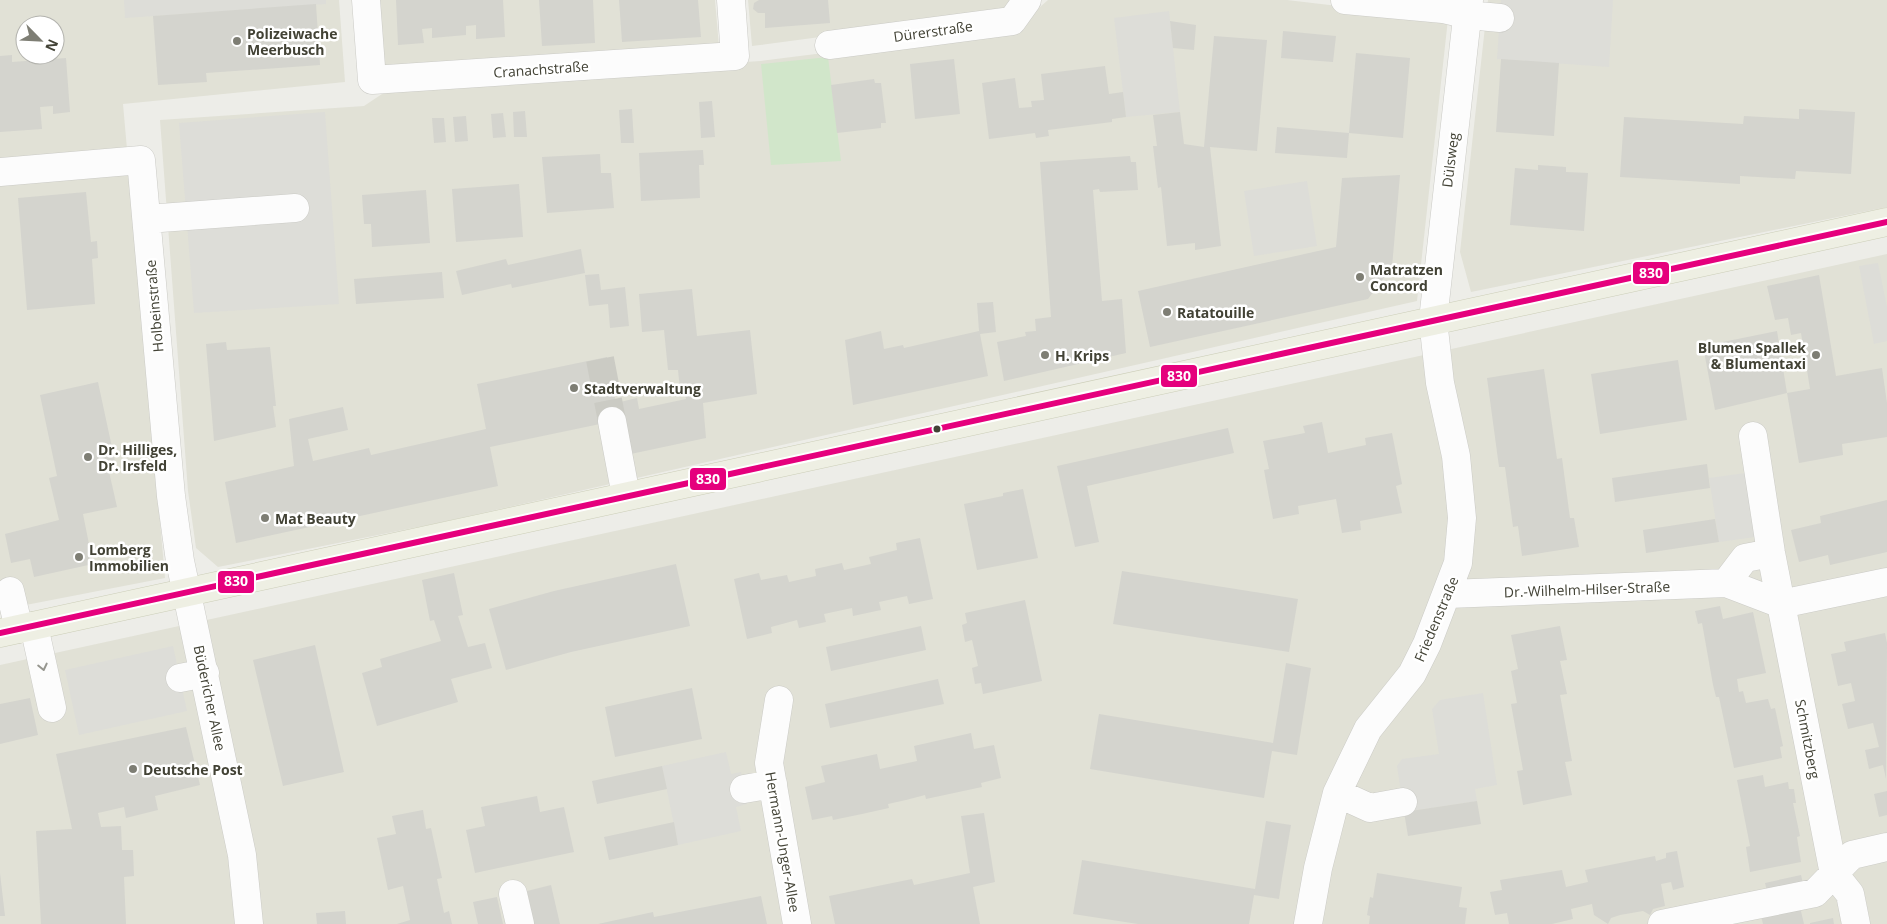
<svg xmlns="http://www.w3.org/2000/svg" width="1887" height="924" font-family="'Open Sans',sans-serif">
  <style>
    .residential { fill: #e1e1d6; fill-rule: evenodd }
    .green { fill: #d1e6ca }
    .parking { fill: #ddddd8 }
    .building { fill: #d4d4ce }
    .lines { fill: none; stroke-linecap: round; stroke-linejoin: round }
    .minor-tunnel { stroke: #cbcbc4; stroke-width: 28; stroke-dasharray: 28 14; stroke-linecap: butt }
    .minor-casing { stroke: #cbcbc6; stroke-width: 29 }
    .major-casing { stroke: #ccceb8; stroke-width: 29 }
    .minor { stroke: #fcfcfc; stroke-width: 28 }
    .major { stroke: #eeefe3; stroke-width: 28 }
    .bus-1-casing { stroke: #fff; stroke-width: 10 }
    .bus-1 { stroke: #e5007d; stroke-width: 6 }
    .oneway { stroke: #96968f }
    .poi-dot { fill: #7e7e74; stroke: #fff; stroke-width: 2 }
    .bus-dot { fill: #424235; stroke: #fff; stroke-width: 2 }
    .labels { text-anchor: middle; dominant-baseline: central; stroke-width: 5; stroke-linejoin: round; paint-order: stroke }
    .street-label { font-size: 14px; fill: #424235; stroke: #fff }
    .poi-label { font-size: 14px; font-weight: bold; fill: #424235; stroke: #fff; text-anchor: start }
    .line-badge { stroke: #fff; stroke-width: 2 }
    .badge-label { font-size: 14px; text-anchor: middle; font-weight: bold; fill: #fff }
  </style>
  <rect width="100%" height="100%" fill="#edede8"/>
  <path class="residential" d="M0 0H339L345 82 123 104 165 578 0 610ZM25 25H55V55H25Z
    M376 0H715L719 47 381 72Z
    M748 0H1016L1008 12 752 46Z
    M1048 0H1287L1448 19 1417 301 438 523 218 567 196 548 188 491 160 120 364 106 397 84 761 61 1015 29Z
    M1488 0H1887V207L1471 292 1460 252Z
    M1887 254V924H0V665Z"/>
  <path class="green" d="M828 57 841 161 771 165 761 64Z"/>
  <path class="parking" d="M124 0H326V4L125 18Z
    M1501 0H1613L1609 67 1497 59Z
    M1169 11 1180 112 1126 117 1114 18Z
    M325 112 339 304 194 313 179 123Z
    M1307 181 1317 246 1254 256 1244 191Z
    M1878 263 1887 307V341L1874 344 1859 266Z
    M1753 472 1762 536 1719 542 1709 478Z
    M173 646 187 711 79 735 65 670Z
    M1483 693 1497 785 1475 789 1477 801 1404 812 1397 766 1402 759 1439 754 1432 709 1440 700Z
    M726 752 731 774 741 772 747 804 736 807 741 831 678 845 662 766Z"/>
  <path class="building" d="M396 0H503L505 37 476 39V25L466 26V35L432 38V28L422 29 424 43 398 45Z
    M539 0H593L595 43 542 46Z
    M619 0H698L701 37 622 42Z
    M759 0H828L830 23 765 28V13H758L753 9 754 3Z
    M316 4 320 65 206 73 207 82 158 85 153 16Z
    M1170 21 1196 25 1194 50 1173 48Z
    M1283 31 1336 36 1333 62 1281 58Z
    M1214 36 1267 40 1257 151 1210 147 1221 246 1195 250V243L1167 246 1161 187 1158 188 1153 146H1157L1153 115 1180 112 1184 144 1204 147Z
    M1356 53 1410 58 1403 138 1349 133Z
    M12 55V62L66 58 70 112 53 114V106L40 107 42 129 0 132V56Z
    M954 59 960 114 915 119 910 64Z
    M1501 59 1559 63 1554 136 1496 132Z
    M1105 66 1109 94 1123 92 1126 117 1112 119V122L1048 130 1049 136 1036 138 1035 133 989 139 982 83 1015 78 1019 108 1032 107 1031 101 1044 100 1041 74Z
    M874 79 875 83H881L886 123H881V128L837 133 831 85Z
    M712 101 715 137 701 138 699 102Z
    M632 109 634 143H621L619 110Z
    M1799 109 1855 112 1851 174 1796 171 1795 179 1740 176V184L1620 177 1624 117 1743 124 1744 116 1799 119Z
    M525 111 527 137H514L513 112Z
    M503 113 506 137 493 138 491 114Z
    M466 116 468 141 455 142 453 117Z
    M432 118H444L446 142 434 143Z
    M1277 127 1349 133 1347 158 1275 153Z
    M703 150 704 165H699L700 198 641 201 639 153Z
    M600 154 601 173H611L614 208 547 213 542 157Z
    M1130 156 1131 162H1136L1138 190 1100 192 1099 189 1093 190 1102 301 1122 299 1126 353 1004 381 997 342 1026 336 1025 332 1036 331 1035 319 1051 317 1040 162Z
    M1538 165 1566 167V172L1588 173 1584 231 1510 225 1515 168 1538 170Z
    M1400 175 1392 267 1368 299 1150 347 1138 291 1336 247 1342 178Z
    M519 184 523 237 456 242 452 189Z
    M426 190 430 243 372 247 371 224H364L362 195Z
    M86 192 91 242 97 241 98 258 92 259 95 304 27 310 18 198Z
    M581 249 585 273 512 288 511 284 462 295 456 271 506 259 508 265Z
    M442 272 444 298 356 304 354 279Z
    M599 274 601 290 625 287 629 326 610 328 608 304 589 306 585 275Z
    M1819 275 1836 376 1882 368 1887 403V437L1842 444 1843 455 1799 463 1787 393 1715 410 1703 346 1777 331 1787 393 1810 389 1801 333 1791 335 1788 318 1775 320 1767 286Z
    M692 289 697 336 750 330 757 394 703 403 706 438 626 455 619 420 490 447 498 486 236 543 225 482 294 466 289 419 343 407 348 430 308 439 313 461 369 448 371 455 486 429 477 384 607 357 616 403 637 398 639 409 686 399 684 389 680 390 678 370H668L664 330 642 332 639 294Z
    M993 302 996 332 980 334 988 376 853 405 845 340 881 331 884 349 903 345 904 348 979 331 977 303Z
    M226 342 227 350 270 347 276 406H273L276 427 214 441 206 344Z
    M1678 360 1687 420 1600 434 1591 374Z
    M1544 369 1557 459 1562 458 1570 518H1574L1579 547 1522 556 1518 526 1513 527 1505 467H1499L1487 378Z
    M98 382 116 466 108 467 117 507 83 514 93 564 34 577 30 559 11 563 5 534 59 520 49 478 57 476 40 395Z
    M1322 422 1328 453 1366 445 1365 438 1392 433 1402 484 1396 486 1402 513 1360 521 1361 530 1342 533 1336 499 1298 506 1299 514 1273 519 1264 470 1269 469 1263 441 1305 433 1303 426Z
    M1228 428 1234 453 1087 486 1099 542 1075 547 1057 466Z
    M1707 464 1710 488 1615 502 1612 478Z
    M1023 489 1038 558 977 570 964 504 1003 496V493Z
    M1887 500V552L1830 565 1828 555 1799 562 1791 530 1821 523 1820 516Z
    M1715 519 1719 542 1646 553 1643 530Z
    M920 538 933 599 909 604 907 596 879 602 881 610 853 616 852 608 824 614 826 622 799 628 797 620 771 627 772 633 747 639 734 579 759 573 761 580 787 575 789 582 816 576 815 569 842 563 844 570 871 564 869 557 897 550 896 543Z
    M676 564 690 626 571 652 506 670 489 609 554 591Z
    M1122 571 1298 599 1289 652 1113 624Z
    M454 573 463 615 458 616 468 647 485 643 492 668 451 679 458 702 377 726 362 673 382 667 380 659 441 641 434 620 430 621 422 580Z
    M1025 600 1042 681 983 694 981 683 975 684 972 668 978 666 972 640 965 642 962 625 967 623 965 613Z
    M1720 606 1723 619 1753 612 1766 673 1737 679 1739 692 1743 691 1746 703 1768 699 1771 709 1775 708 1783 746 1780 747 1782 758 1734 768 1719 697H1716L1713 685 1702 623 1698 624 1695 611Z
    M921 626 926 650 831 671 826 647Z
    M1560 626 1567 660 1560 661 1567 694 1560 695 1572 761 1565 762 1572 795 1523 805 1517 771 1523 770 1511 704 1517 703 1511 671 1518 669 1511 635Z
    M1885 633 1887 643 1886 779 1883 765 1869 769 1865 750 1879 747 1873 723 1848 729 1842 704 1855 701 1851 683 1838 686 1831 654 1846 651 1844 642Z
    M315 645 344 772 283 786 253 660Z
    M1286 663 1311 668 1297 755 1272 751 1264 798 1090 769 1099 714 1273 743Z
    M938 679 944 704 830 728 825 704Z
    M692 688 702 739 615 757 605 707Z
    M30 698 38 735 0 744V704Z
    M186 727 200 785 155 796 158 810 126 818 124 807 98 813 101 827 121 826 122 850H133L134 876 124 877 126 924H41L36 831 72 829 56 754Z
    M971 733 974 749 994 745 1001 778 981 783 982 787 926 799 925 795 906 800 888 804 889 808 862 814 833 820 832 816 812 820 805 787 825 782 821 766 877 754 880 769 917 761 914 746Z
    M662 766 667 789 597 804 592 781Z
    M1763 775 1765 787 1788 782 1789 789H1794L1796 803H1793L1800 836 1797 837 1801 862 1750 872 1746 847 1750 846 1737 780Z
    M1887 791V815L1879 817 1874 794Z
    M537 796 540 812 564 807 574 852 475 873 466 830 485 826 481 807Z
    M1477 801 1481 824 1408 836 1404 812Z
    M423 810 426 829 431 828 442 878 437 879 444 913 449 911 452 924H397L410 920 403 886 388 890 377 838 396 834 392 816Z
    M984 813 995 882 973 887 980 924H835L829 896 912 879 914 885 970 873 961 816Z
    M1266 821 1291 825 1282 878 1279 899 1254 895 1249 924H1138L1073 914 1082 860 1255 889Z
    M674 822 678 845 609 860 604 837Z
    M1677 851 1684 887 1673 890 1671 882 1661 884 1665 906 1653 909 1650 915 1643 911 1620 915 1611 918 1608 924 1594 915 1592 904 1571 909 1573 919 1552 924H1509L1507 913 1495 915 1490 892 1502 890 1500 880 1562 870 1566 887 1588 882 1585 870 1655 856 1656 861 1666 858V853Z
    M0 873 5 916H0Z
    M1377 873 1462 887 1459 907 1467 908 1465 924H1369L1370 916 1367 915 1370 897 1373 898Z
    M1801 875 1804 888 1768 896 1765 883Z
    M551 885 560 924H534L527 891Z
    M761 896 767 924H598L653 912 654 917Z
    M497 897 503 924H478L473 902Z
    M1800 907 1804 924H1763L1761 916Z
    M345 911 346 924H317L316 913Z
    M1833 918 1834 924H1810V923Z"/>
  <g class="lines">
    <path class="minor-tunnel" d="M600 359 612 421"/>
    <g class="minor-casing">
      <path id="minor" d="M366 0 372 80 735 56 731 0
        M1345 0 1443 9 1468 15 1500 18
        M829 45 1012 21 1027 0
        M0 172 141 160 171 496 180 561 242 855 249 924
        M147 219 295 208
        M612 421 626 496
        M1753 436 1771 553 1834 874 1850 894 1856 924
        M1726 583 1745 558 1771 553
        M10 591 19 629
        M1448 594 1726 583 1781 604 1887 582
        M34 626 52 708
        M180 678 205 673
        M779 700 769 763 797 924
        M744 789 773 784
        M1337 793 1370 808 1403 802
        M513 894 520 924
        M1308 924 1318 868 1337 793 1368 729 1412 674 1427 644 1458 563 1462 518 1456 456 1440 383 1433 320 1469 0
        M1662 924 1815 893 1852 855 1887 847"/>
    </g>
    <g class="major-casing">
      <path id="major" d="M0 633 1887 222"/>
    </g>
    <use href="#minor" class="minor"/>
    <use href="#major" class="major"/>
    <g class="bus-1-casing">
      <path id="bus-1" d="M0 633 1887 222"/>
    </g>
    <use href="#bus-1" class="bus-1"/>
  </g>
  <defs><path id="oneway-chevron" d="M-2-3.5L2.5 0L-2 3.5" fill="none" stroke-width="1.6" stroke-linecap="round" stroke-linejoin="round" transform="scale(1.25)"/></defs>
  <use class="oneway" href="#oneway-chevron" transform="translate(43 667) rotate(77)"/>
  <g class="poi-dot">
    <circle cx="237" cy="41" r="5"/>
    <circle cx="1360" cy="277" r="5"/>
    <circle cx="1167" cy="312" r="5"/>
    <circle cx="1045" cy="355" r="5"/>
    <circle cx="1816" cy="355" r="5"/>
    <circle cx="574" cy="388" r="5"/>
    <circle cx="88" cy="457" r="5"/>
    <circle cx="265" cy="518" r="5"/>
    <circle cx="79" cy="557" r="5"/>
    <circle cx="133" cy="769" r="5"/>
  </g>
  <circle class="bus-dot" cx="937" cy="429" r="4.5"/>
  <g class="labels">
    <g class="street-label">
      <text transform="translate(933 31) rotate(-8)">Dürerstraße</text>
      <text transform="translate(541 69) rotate(-4)">Cranachstraße</text>
      <text transform="translate(1450 160) rotate(-83)">Dülsweg</text>
      <text transform="translate(154 306) rotate(-95)">Holbeinstraße</text>
      <text transform="translate(1587 589) rotate(-2)">Dr.-Wilhelm-Hilser-Straße</text>
      <text transform="translate(1436 619) rotate(-67)">Friedenstraße</text>
      <text transform="translate(210 698) rotate(78)">Büdericher Allee</text>
      <text transform="translate(1808 739) rotate(79)">Schmitzberg</text>
      <text transform="translate(783 842) rotate(80)">Hermann-Unger-Allee</text>
    </g>
    <g class="poi-label">
      <text x="247" y="33">Polizeiwache<tspan x="247" dy="16">Meerbusch</tspan></text>
      <text x="1370" y="269">Matratzen<tspan x="1370" dy="16">Concord</tspan></text>
      <text x="1177" y="312">Ratatouille</text>
      <text x="1806" y="347" text-anchor="end">Blumen Spallek<tspan x="1806" dy="16">&amp; Blumentaxi</tspan></text>
      <text x="1055" y="355">H. Krips</text>
      <text x="584" y="388">Stadtverwaltung</text>
      <text x="98" y="449">Dr. Hilliges,<tspan x="98" dy="16">Dr. Irsfeld</tspan></text>
      <text x="275" y="518">Mat Beauty</text>
      <text x="89" y="549">Lomberg<tspan x="89" dy="16">Immobilien</tspan></text>
      <text x="143" y="769">Deutsche Post</text>
    </g>
  </g>
  <g class="line-badge">
    <rect x="1632" y="261" width="38" height="24" rx="5" fill="#e5007d"/>
    <rect x="1160" y="364" width="38" height="24" rx="5" fill="#e5007d"/>
    <rect x="689" y="467" width="38" height="24" rx="5" fill="#e5007d"/>
    <rect x="217" y="570" width="38" height="24" rx="5" fill="#e5007d"/>
  </g>
  <g class="badge-label">
    <text x="1651" y="278">830</text>
    <text x="1179" y="381">830</text>
    <text x="708" y="484">830</text>
    <text x="236" y="586">830</text>
  </g>
  <g transform="translate(40 40) rotate(114)"><circle r="24" fill="#ffffff" stroke="#b3b3ae"/>
  <path d="M0-4L9 19L0 12L-9 19Z" fill="#7e7e74"/>
  <text y="-8" font-size="14" font-weight="bold" text-anchor="middle" fill="#424235">N</text>
  </g>
</svg>
